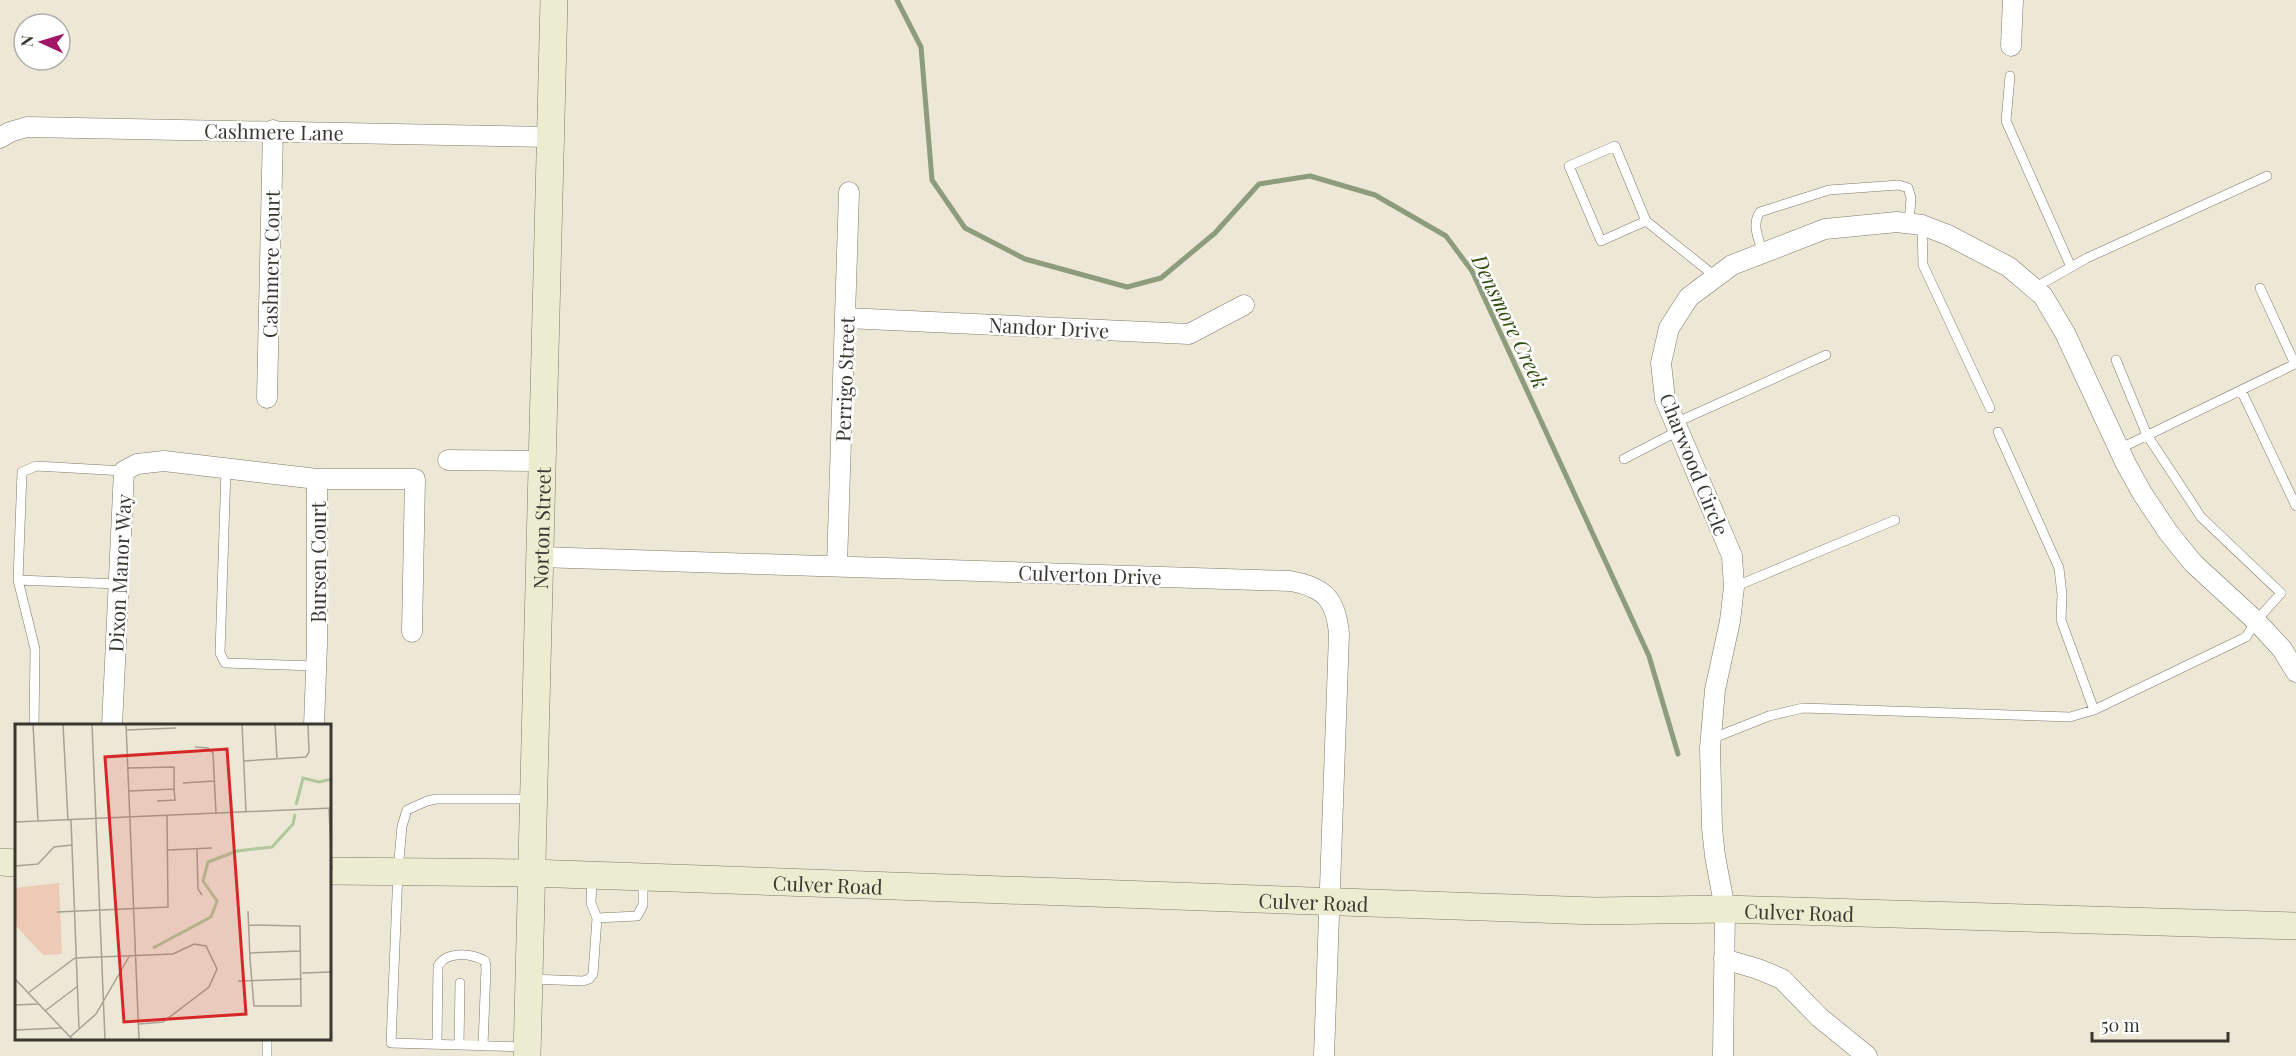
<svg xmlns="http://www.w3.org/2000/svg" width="2296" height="1056" font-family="'Playfair Display',serif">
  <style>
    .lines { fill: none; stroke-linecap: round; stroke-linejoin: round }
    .stream { stroke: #8c9c7c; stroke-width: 5 }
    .service-casing { stroke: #7e7969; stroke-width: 10 }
    .minor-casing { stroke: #7e7969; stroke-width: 21 }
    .secondary-casing { stroke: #7e7969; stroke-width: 28 }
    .service { stroke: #fff; stroke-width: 9 }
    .minor { stroke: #fff; stroke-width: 20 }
    .secondary { stroke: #ecedd0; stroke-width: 27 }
    .labels { text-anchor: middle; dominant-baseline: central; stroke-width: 5; stroke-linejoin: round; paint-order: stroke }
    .street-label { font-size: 20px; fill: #393730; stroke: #fff }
    .water-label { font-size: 21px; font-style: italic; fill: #2f4b0c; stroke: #fff }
    .inset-river { fill: none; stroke: #b0c89c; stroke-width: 3 }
    .inset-road { fill: none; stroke: #a5a194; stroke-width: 1.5 }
    .view { fill: #d62828; fill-opacity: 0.15; stroke: #d62828; stroke-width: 3 }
    .inset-edge { fill: none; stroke: #393730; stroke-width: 3 }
  </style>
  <rect width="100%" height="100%" fill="#ede7d6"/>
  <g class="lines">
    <path class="stream" d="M897 0 921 47 932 180 965 228 1025 259 1127 287 1161 278 1215 233 1259 184 1310 176 1375 195 1446 236 1472 271 1649 656 1678 754"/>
    <g class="service-casing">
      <path id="service" d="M2010 76 2006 121 2071 267
        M1646 221 1601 241 1569 166 1615 146 1646 221 1716 277
        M1922 225 1923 265 1990 408
        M1763 254C1759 239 1751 225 1760 212L1829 190 1899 185 1908 188 1911 198 1909 223
        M2034 288 2087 258 2267 176
        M2241 390 2296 506
        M1675 423 1826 355
        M1998 432 2059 568 2062 595 2061 620 2094 710
        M2119 449 2295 364 2260 288
        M1624 459 1678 431
        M226 469 220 653 225 663 316 666
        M18 580 118 584
        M1734 587 1895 520
        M34 726 35 649 18 580 22 472 36 466 124 471
        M1711 739 1769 716 1803 708 2070 717 2094 710 2246 637 2256 621 2281 593 2201 517 2147 435 2116 360
        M597 918 637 916 643 905V880
        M531 979 583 981 589 979 593 974 597 918 591 903 592 877
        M437 1045 438 966C446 951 471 953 485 961L486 968 483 1046
        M459 1045 460 983
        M525 1047 391 1043 398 871 402 826 407 810 427 801 436 799H532
        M267 1056V1040"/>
    </g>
    <g class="minor-casing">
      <path id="minor" d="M2011 46 2013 0
        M0 138 10 132 27 127 550 137
        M846 318 1189 334 1244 305
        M267 398 273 130
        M448 460 542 461
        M539 557 1290 581C1324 587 1336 599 1339 634L1324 1056
        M837 565 849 192
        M112 726 124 471 137 464 164 461 317 479
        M314 726 317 644V479H415L412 632
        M1724 959 1758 969 1782 979 1819 1017 1867 1056
        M1723 1056 1725 909 1715 856 1712 828 1710 748 1715 690 1730 621 1734 587 1732 556 1665 399 1661 363 1669 328 1689 297 1732 265 1825 229 1897 222 1922 225 1948 235 2009 267 2043 296 2065 333 2126 464 2142 493 2168 532 2193 563 2256 621 2282 649 2296 672"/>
    </g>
    <g class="secondary-casing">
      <g id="secondary">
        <path d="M0 862 16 863"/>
        <path id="s1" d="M330 871 531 873 1595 911 1725 909 2296 926"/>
        <path id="s2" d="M527 1056 554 0"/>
      </g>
    </g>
    <use href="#service" class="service"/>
    <use href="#minor" class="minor"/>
    <use href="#secondary" class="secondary"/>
  </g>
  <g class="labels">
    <g class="street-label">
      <text transform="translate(274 131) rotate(1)">Cashmere Lane</text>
      <text transform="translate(270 264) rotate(-89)">Cashmere Court</text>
      <text transform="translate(1049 327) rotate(3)">Nandor Drive</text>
      <text transform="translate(844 379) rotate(-88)">Perrigo Street</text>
      <text transform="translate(1695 464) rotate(68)">Charwood Circle</text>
      <text stroke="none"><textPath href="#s2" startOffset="528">Norton Street</textPath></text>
      <text transform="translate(317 562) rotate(-90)">Bursen Court</text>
      <text transform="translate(119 573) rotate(-87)">Dixon Manor Way</text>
      <text transform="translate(1090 574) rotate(2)">Culverton Drive</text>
      <text stroke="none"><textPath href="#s1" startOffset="498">Culver Road</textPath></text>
      <text stroke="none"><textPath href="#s1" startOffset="984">Culver Road</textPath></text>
      <text stroke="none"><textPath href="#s1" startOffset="1470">Culver Road</textPath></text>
    </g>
    <g class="water-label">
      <text transform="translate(1511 321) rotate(64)">Densmore Creek</text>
    </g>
  </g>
  <g transform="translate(15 724)">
    <rect width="316" height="316" fill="#ede7d6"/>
    <path d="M44 159 47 230 28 231 0 201V164Z" fill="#eccab6"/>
    <path class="inset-river" d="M281 81 288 54 304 58 317 55M138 224 196 193 202 177 188 157 193 138 222 127 257 123 278 100 280 90"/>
    <path class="inset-road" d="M18 0 23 97M48 0 53 96M77 0 90 316M111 0 124 316M227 0 231 88M260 0 262 35M111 6 161 4M180 23 193 24 198 29 201 89M229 37 291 33 294 28 293 0M113 44 159 43V65M168 59 199 57M114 67 159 65 160 76 142 77M314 84 317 146M56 96 64 304M0 98 317 84M182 125 183 165 187 171M153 126 197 124M0 142 23 140 39 123 57 121M233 187 235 235 239 282H286L285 202 234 201M42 188 153 183 152 91M235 229 286 227M287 249 317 248M0 255 58 316M223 257 287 255M13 269 60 234 158 230 179 220 191 222 202 245 194 263 148 298 124 300M0 281 23 280M30 287 63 262M0 306 46 304M55 313 81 290 115 231"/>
    <path class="view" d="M212 25 231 290 109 298 90 33Z"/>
    <rect width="316" height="316" class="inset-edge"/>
  </g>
  <g transform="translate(42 42) rotate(274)"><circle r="28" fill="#ffffff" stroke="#b0afac" stroke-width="1.5"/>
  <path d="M0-4.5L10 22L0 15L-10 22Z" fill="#a01865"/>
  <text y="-9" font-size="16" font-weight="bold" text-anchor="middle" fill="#393730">N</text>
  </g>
  <path d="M2092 1032v9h136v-9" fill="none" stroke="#393730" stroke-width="3"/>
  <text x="2101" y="1032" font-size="18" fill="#393730" stroke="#ffffff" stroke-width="4.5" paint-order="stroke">50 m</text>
</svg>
